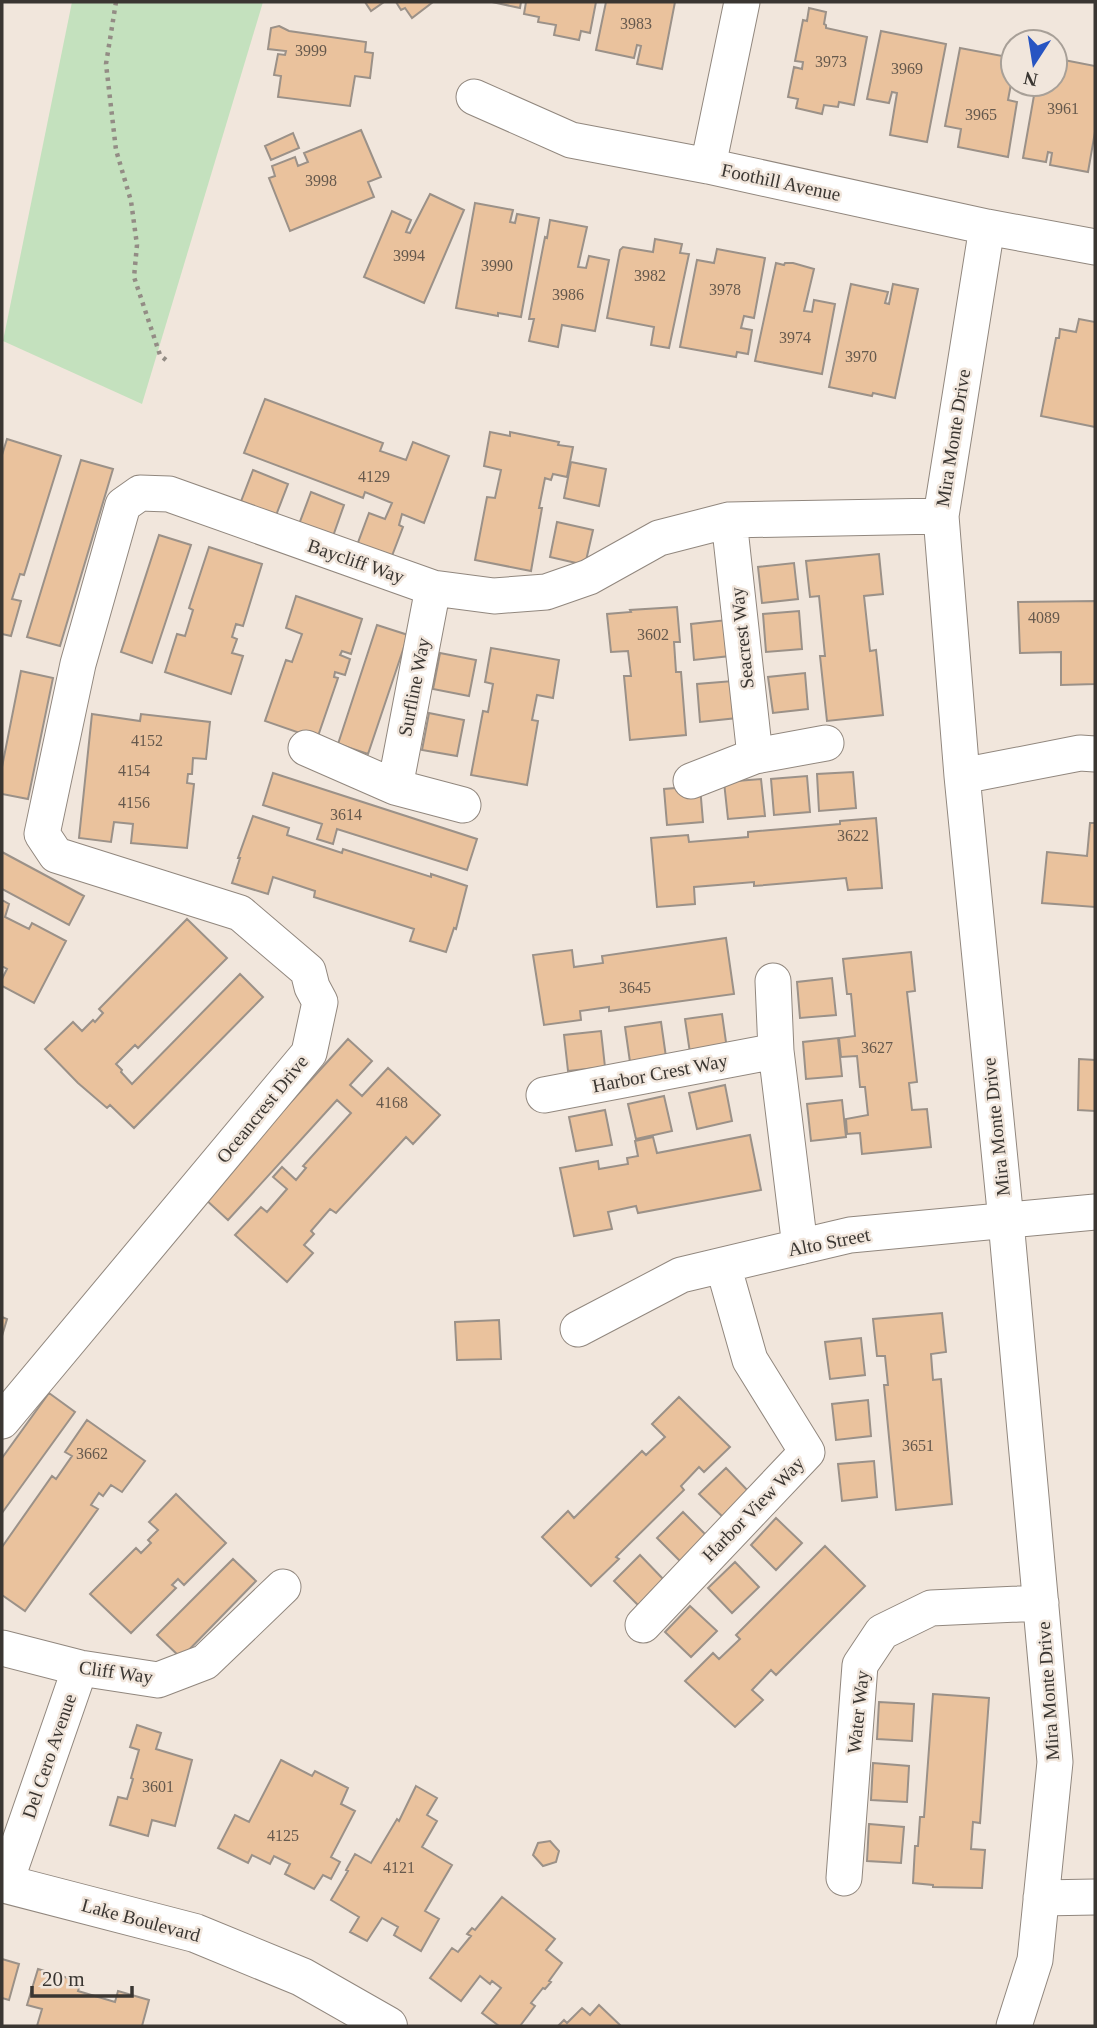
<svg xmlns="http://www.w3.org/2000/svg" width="1097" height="2028" font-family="Georgia,serif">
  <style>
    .green { fill: #c4e1be }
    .building { fill: #eac29d; stroke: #9b9188; stroke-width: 2 }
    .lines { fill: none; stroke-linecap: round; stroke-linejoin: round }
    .street-casing { stroke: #91877e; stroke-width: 37 }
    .secondary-casing { stroke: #91877e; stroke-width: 40 }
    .path { stroke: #938c85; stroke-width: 4.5; stroke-dasharray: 3.5 5; stroke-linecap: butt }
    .street { stroke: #fff; stroke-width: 35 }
    .secondary { stroke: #fff; stroke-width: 38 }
    .labels { text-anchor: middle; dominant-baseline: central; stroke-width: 5; stroke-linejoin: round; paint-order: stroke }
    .number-label { font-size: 16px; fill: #66594d }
    .street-label { font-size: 19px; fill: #3a3632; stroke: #f1e6dc }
  </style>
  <rect width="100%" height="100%" fill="#f1e6dc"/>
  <path class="green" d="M72 2H263L142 404 3 341Z"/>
  <path class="building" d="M365 2H384L371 11Z
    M396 2H433L412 18 405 8 401 10Z
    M492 2H521L520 8Z
    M526 2H596L590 33 581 31 579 40 554 35 556 25 538 22 539 17 524 14Z
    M606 2H675L662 69 637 64 641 46 637 45 634 58 596 50Z
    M809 8 826 12 824 24 826 25V28L867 37 854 105 839 102 838 107 824 105 822 114 796 108 798 99 788 97 794 67 802 69 803 62 795 61 803 20 807 21Z
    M279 26 289 31 366 42 365 52 373 53 370 78 355 76 350 106 278 97 281 76 274 75 278 54 285 55 286 51 268 49 271 28Z
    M881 31 946 44 927 142 890 135 897 93 892 92 889 103 867 99Z
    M960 48 1013 58V84H1022L1021 86 1011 84 1008 100 1017 102 1008 157 958 147 961 129 945 126Z
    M1064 60 1095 66V132L1088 172 1050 165 1052 153 1048 152 1046 162 1023 158 1036 84H1055V61L1064 63Z
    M361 130 381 177 368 182 374 197 290 231 269 178 275 176 272 166 295 157 298 166 308 162 304 153Z
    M293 133 299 148 271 160 265 146Z
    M430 194 464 210 424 303 364 277 392 211 411 220 406 232 410 233Z
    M475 203 513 210 510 222 515 223 517 214 539 218 521 317 498 313V316L456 308Z
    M550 220 587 227 578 267 586 268 589 256 609 260 595 331 562 325 558 347 529 341 534 319H529L545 237 547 238Z
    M655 239 682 244 680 253 689 254 669 348 651 345 654 327 607 318 620 250 623 247 653 252Z
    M717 249 765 258 754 318 744 316 741 328 752 330 748 354 737 352 736 357 680 347 697 260 714 263Z
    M776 263 784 265 785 263H793L814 269 804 311 812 312 814 300 835 304 822 374 755 361Z
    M851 284 888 292 885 303 889 304 893 284 918 289 895 398 873 393 872 396 829 387Z
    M1079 319 1095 322V427L1041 416 1056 338H1059L1060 329 1076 332Z
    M265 399 383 443 380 451 406 460 413 442 449 456 424 523 402 514 399 525 403 527 390 561 356 548 369 513 385 519 392 503 365 492 363 498 244 453Z
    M490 432 510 436V432L559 442 558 445 573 447 567 477 553 474 551 480 545 478 539 508H542L531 571 475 560 487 497 495 498 501 470 484 466Z
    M7 439 61 456 24 575 20 574 12 599 21 601 11 636 2 634V455Z
    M81 460 113 469 60 646 27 637Z
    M571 462 606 469 599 506 564 498Z
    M253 470 288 484 275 518 240 504Z
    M311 492 344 505 332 539 298 527Z
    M557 522 593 530 585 565 550 557Z
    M159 535 191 545 152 663 121 652Z
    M209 547 262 564 243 626 236 624 232 637 237 639 232 653 243 656 231 694 165 672 177 634 185 636 193 610 189 608Z
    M879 554 883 594 864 596 870 651 876 650 883 715 827 721 820 656H825L819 596 810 597 806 561Z
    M794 563 798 599 762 603 758 567Z
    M296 596 362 619 351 654 342 651 340 655 350 659 345 675 335 672 334 677 338 678 317 739 265 721 286 660 292 662 302 634 286 628Z
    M1095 601V684L1061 685V652L1020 653 1018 602Z
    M677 607 680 642H674L676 672H681L686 735 630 740 624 676H631L628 651 611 652 607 614 631 612 630 610Z
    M799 611 802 649 766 652 763 614Z
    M727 620 730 656 694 660 691 624Z
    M377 625 408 635 368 754 338 744Z
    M491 648 559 660 553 698 537 695 532 720 538 721 527 785 471 775 483 711 488 712 493 684 485 682Z
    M440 653 476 660 469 696 433 689Z
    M21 671 53 678 28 799 2 794V767Z
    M805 673 808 709 773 713 768 677Z
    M733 681 737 718 700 722 697 684Z
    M429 713 464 720 457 756 422 750Z
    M92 714 140 721 141 714 210 722 206 759 193 758 192 774H188L187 783 194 784 187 848 131 843 133 824 114 822 111 842 79 838Z
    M853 772 856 808 819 811 817 774Z
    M273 773 477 839 467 870 337 829 333 844 317 839 322 824 263 805Z
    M807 776 810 812 774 815 771 779Z
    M761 779 765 816 728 819 724 782Z
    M700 786 703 822 667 825 664 789Z
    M253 816 289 828 287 835 342 853 343 849 431 877V874L467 886 456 929 454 928 446 952 410 941 414 929 314 897 315 891 273 877 268 894 232 883 240 858H238Z
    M876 818 882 888 848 890 846 878 754 886V882L694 887 695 904 657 907 651 838 688 835 689 842 748 837V832L840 824V821Z
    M1090 823H1095V907L1042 903 1047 852 1087 856Z
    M2 852 84 896 69 925 2 889Z
    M2 900 9 904 5 917 29 929 32 923 66 941 34 1003 2 986V979L7 969 2 966Z
    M187 919 227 958 138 1048 135 1045 116 1064 122 1070 121 1072 132 1084 240 974 263 997 134 1128 110 1105 107 1108 78 1083 45 1049 73 1022 82 1031 93 1020 95 1022 103 1013 99 1009Z
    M726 938 734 994 609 1011V1007L580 1011 581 1020 544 1025 533 955 572 950 574 967 603 963 602 956Z
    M911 952 915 991 907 992 917 1082 909 1083 912 1110 927 1109 931 1147 862 1154 860 1133 847 1134 846 1119 868 1115 865 1087H860L857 1056 841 1057 839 1038 855 1036 851 994H847L843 959Z
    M832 978 836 1015 800 1018 797 982Z
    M722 1014 727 1049 690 1053 685 1019Z
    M661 1022 666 1057 630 1062 625 1027Z
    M601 1031 605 1067 568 1071 564 1035Z
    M838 1038 842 1076 806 1079 803 1042Z
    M348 1039 372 1061 350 1085 362 1096 388 1068 440 1115 413 1144 406 1137 336 1213 330 1209 311 1231 314 1234 304 1245 313 1253 287 1282 235 1235 261 1207 267 1212 287 1189 273 1177 282 1167 296 1180 306 1168 303 1166 351 1113 337 1100 228 1220 204 1198Z
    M1079 1059 1095 1060V1111L1078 1110Z
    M725 1085 732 1121 697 1129 689 1093Z
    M664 1096 672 1131 636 1139 628 1104Z
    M842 1100 846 1137 811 1141 807 1104Z
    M605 1110 612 1145 576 1151 569 1117Z
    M750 1135 761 1190 638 1213 636 1206 608 1212 612 1229 574 1236 560 1168 598 1161 599 1169 628 1164 627 1158 638 1156 635 1141 653 1137 657 1153Z
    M942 1313 946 1352 931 1354 933 1380 941 1379 952 1504 896 1510 884 1385H888L885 1356H877L873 1319Z
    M2 1317 7 1319 2 1336Z
    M499 1320 501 1359 457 1360 455 1322Z
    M861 1338 865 1375 830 1379 825 1342Z
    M49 1393 75 1412 2 1513V1458Z
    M679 1397 730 1447 704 1472 699 1467 681 1486 684 1490 616 1557 619 1559 591 1586 542 1537 568 1511 574 1518 642 1451 646 1455 665 1437 652 1424Z
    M868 1400 871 1436 836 1440 832 1404Z
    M87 1420 145 1461 122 1492 111 1485 103 1496 99 1493 91 1505 98 1509 25 1611 2 1595V1547L52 1476 56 1479 72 1456 65 1452Z
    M874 1461 877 1497 842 1501 838 1464Z
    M726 1468 751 1494 725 1519 699 1494Z
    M176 1494 226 1543 184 1585 178 1579 172 1585 176 1588 131 1633 90 1594 136 1548 141 1553 151 1543 148 1540 158 1530 149 1522Z
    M683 1512 708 1537 682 1563 657 1538Z
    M776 1518 802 1543 776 1570 751 1545Z
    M825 1546 865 1586 776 1675 771 1670 752 1690 763 1700 735 1727 685 1681 713 1653 719 1659 740 1639 736 1635Z
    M640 1555 665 1581 639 1606 614 1581Z
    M233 1559 256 1581 181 1658 157 1635Z
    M735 1562 759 1587 732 1613 708 1588Z
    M690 1606 717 1631 691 1657 665 1632Z
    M933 1694 989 1698 980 1823 973 1822 971 1849 985 1850 982 1888 933 1887V1885L913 1883 915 1846H918L920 1817H924Z
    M879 1702 914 1704 912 1741 877 1739Z
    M137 1725 161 1733 156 1749 192 1760 175 1826 152 1820 148 1836 110 1825 118 1797 127 1799 133 1779 131 1778 139 1750 130 1747Z
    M281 1760 312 1776 315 1771 348 1788 341 1804 355 1811 331 1857 340 1862 331 1879 323 1875 314 1889 285 1874 290 1864 274 1856 270 1864 252 1855 248 1863 218 1848 235 1815 249 1822Z
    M873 1763 909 1766 907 1802 871 1800Z
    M416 1786 437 1798 427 1815 437 1821 422 1847 452 1865 425 1911 439 1919 421 1951 394 1935 398 1927 382 1918 367 1941 350 1932 359 1917 331 1900 348 1871 346 1870 355 1854 371 1863 397 1819 399 1821Z
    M869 1824 904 1827 901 1863 867 1861Z
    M550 1841 559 1851 556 1862 543 1866 533 1855 538 1843Z
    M502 1897 555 1939 546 1950 562 1963 549 1981 551 1982 545 1989 543 1988 531 2003 535 2006 520 2026H499L482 2013 501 1988 492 1981 490 1984 480 1976 461 2001 430 1978 452 1948 458 1952 471 1936 467 1934 472 1928 475 1930Z
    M2 1959 19 1964 9 2000 2 1998Z
    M38 1969 81 1982 78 1991 115 2002 118 1991 149 2000 142 2026H37L42 2009 27 2005Z
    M599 2005 621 2026H558L564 2020 567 2023 582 2008 590 2015Z"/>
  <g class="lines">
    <g class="street-casing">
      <path id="street" d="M474 97 571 140 708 166 987 227 1095 247
        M708 166 742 2
        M987 227 941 516 962 776 1006 1221 1055 1762 1035 1960 1014 2026
        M729 520 755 756
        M306 748 395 787 463 805
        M962 776 1080 753 1095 754
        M691 781 755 756 826 743
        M395 787 433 588
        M773 981 776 1051 800 1247
        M544 1095 776 1051
        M578 1329 681 1275 850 1235 1095 1212
        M2 1421 309 1053 320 1002 312 987 308 971 240 913 56 855 42 834 78 664 123 505 140 493 169 494 433 588 494 596 546 592 589 577 659 538 729 520 941 516
        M643 1625 807 1452 750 1360 723 1265
        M2 1648 80 1668 158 1680 205 1662 283 1587
        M844 1878 860 1665 882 1632 931 1608 1041 1603
        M5 1884 80 1668
        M1041 1898 1095 1897"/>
    </g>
    <g class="secondary-casing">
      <path id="secondary" d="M2 1883 195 1933 302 1977 388 2026"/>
    </g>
    <path class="path" d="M116 2 106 64 116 150 131 201 137 245 134 277 160 355 166 360"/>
    <use href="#street" class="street"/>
    <use href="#secondary" class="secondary"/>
  </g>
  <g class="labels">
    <g class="number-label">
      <text x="636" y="23">3983</text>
      <text x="311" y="50">3999</text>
      <text x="831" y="61">3973</text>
      <text x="907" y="68">3969</text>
      <text x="1063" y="108">3961</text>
      <text x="981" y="114">3965</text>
      <text x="321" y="180">3998</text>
      <text x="409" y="255">3994</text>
      <text x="497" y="265">3990</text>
      <text x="650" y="275">3982</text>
      <text x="725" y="289">3978</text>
      <text x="568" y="294">3986</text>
      <text x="795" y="337">3974</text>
      <text x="861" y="356">3970</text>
      <text x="374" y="476">4129</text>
      <text x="1044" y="617">4089</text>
      <text x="653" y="634">3602</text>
      <text x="147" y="740">4152</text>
      <text x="134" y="770">4154</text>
      <text x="134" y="802">4156</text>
      <text x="346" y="814">3614</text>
      <text x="853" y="835">3622</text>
      <text x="635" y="987">3645</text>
      <text x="877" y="1047">3627</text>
      <text x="392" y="1102">4168</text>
      <text x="918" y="1445">3651</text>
      <text x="92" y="1453">3662</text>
      <text x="158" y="1786">3601</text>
      <text x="283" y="1835">4125</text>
      <text x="399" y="1867">4121</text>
    </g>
    <g class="street-label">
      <text transform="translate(781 182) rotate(12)">Foothill Avenue</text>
      <text transform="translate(953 438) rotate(-81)">Mira Monte Drive</text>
      <text transform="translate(356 561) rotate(19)">Baycliff Way</text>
      <text transform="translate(742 638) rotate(-96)">Seacrest Way</text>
      <text transform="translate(414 687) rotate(-79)">Surfline Way</text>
      <text transform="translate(660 1073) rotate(-11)">Harbor Crest Way</text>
      <text transform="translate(262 1109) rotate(-51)">Oceancrest Drive</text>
      <text transform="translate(996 1127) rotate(-96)">Mira Monte Drive</text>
      <text transform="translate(829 1242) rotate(-11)">Alto Street</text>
      <text transform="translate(753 1509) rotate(-46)">Harbor View Way</text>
      <text transform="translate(116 1672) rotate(8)">Cliff Way</text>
      <text transform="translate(1048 1691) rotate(-94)">Mira Monte Drive</text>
      <text transform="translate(858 1712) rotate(-84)">Water Way</text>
      <text transform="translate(49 1756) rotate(-71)">Del Cero Avenue</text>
      <text transform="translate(141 1920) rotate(15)">Lake Boulevard</text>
    </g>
  </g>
  <rect width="1097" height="2028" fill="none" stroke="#3a3632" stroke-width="7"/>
  <g transform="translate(1034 63) rotate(192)"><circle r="33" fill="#f1e6dc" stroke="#a8a098" stroke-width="2"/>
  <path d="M0-5L12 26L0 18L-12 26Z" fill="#2754c2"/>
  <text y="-10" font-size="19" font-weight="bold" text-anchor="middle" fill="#3a3632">N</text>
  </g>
  <path d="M32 1986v10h100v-10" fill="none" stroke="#3a3632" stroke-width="3.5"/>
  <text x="42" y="1986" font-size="21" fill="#3a3632" stroke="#f1e6dc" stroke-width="5" paint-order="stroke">20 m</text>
</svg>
